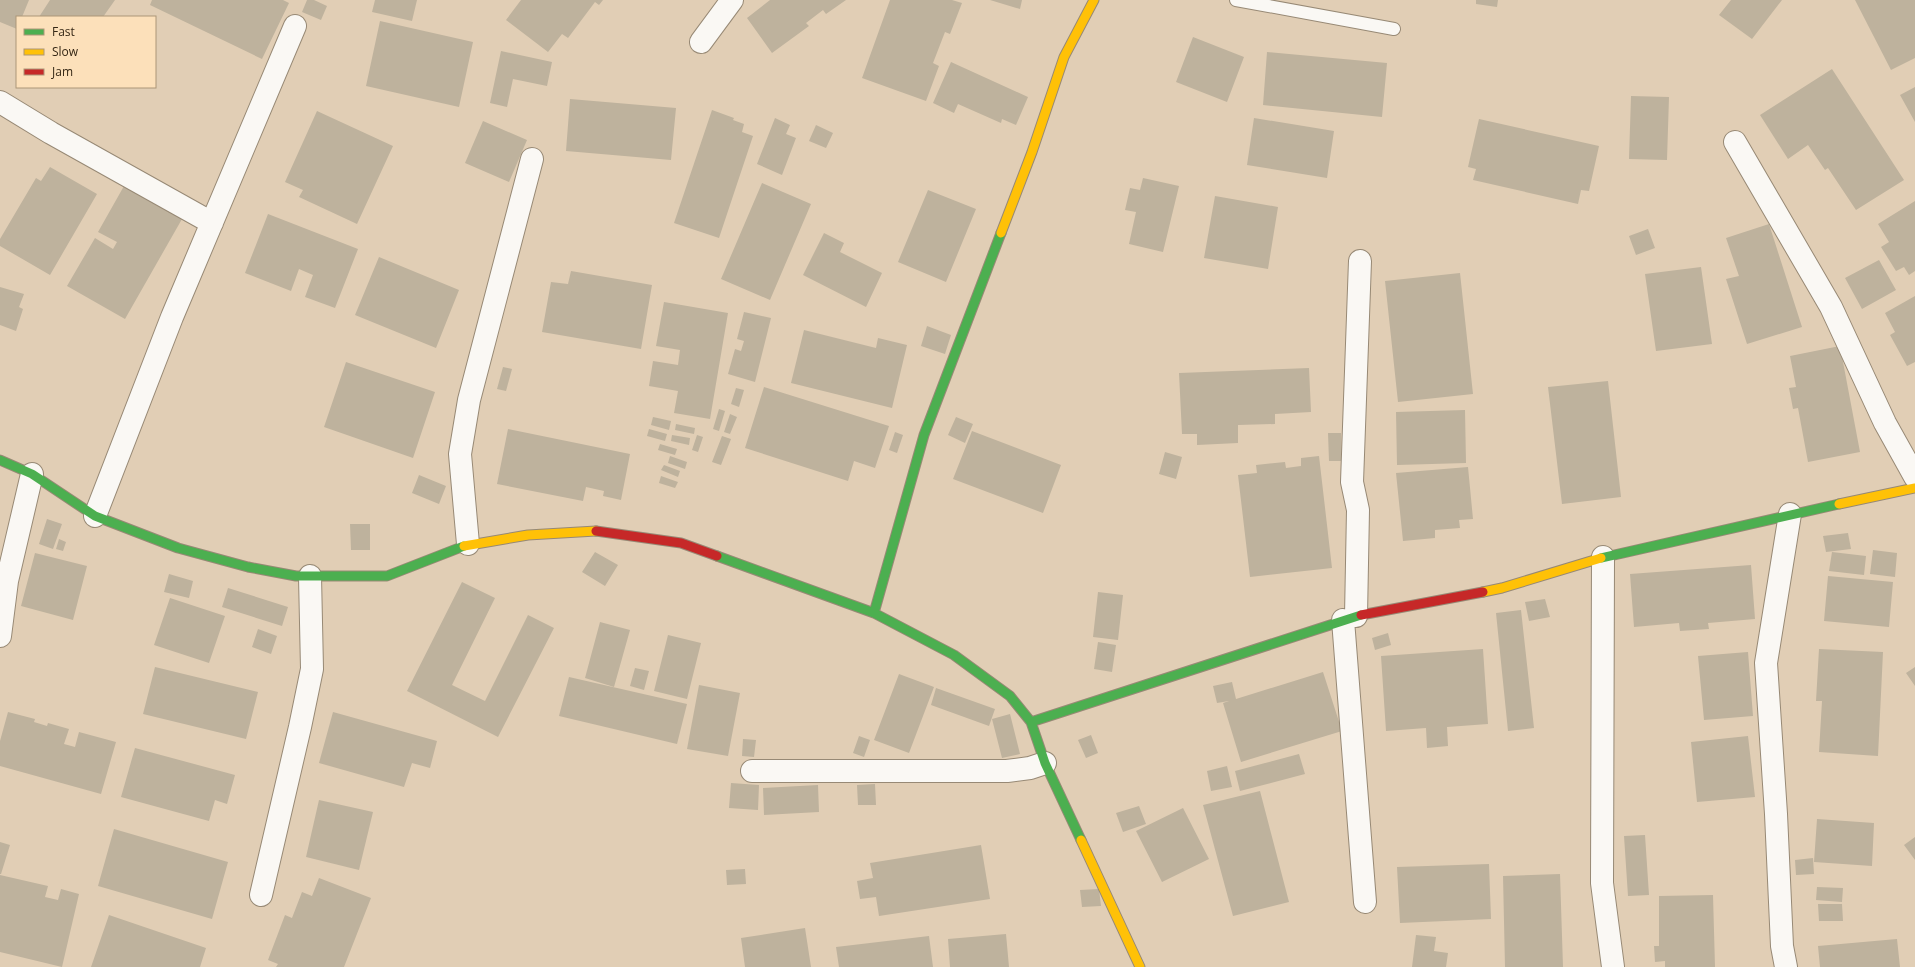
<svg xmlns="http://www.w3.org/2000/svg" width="1915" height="967" font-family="'Open Sans',sans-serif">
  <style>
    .building { fill: #beb29d }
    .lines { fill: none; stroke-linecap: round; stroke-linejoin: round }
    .lane-casing { stroke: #978975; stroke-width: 14 }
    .street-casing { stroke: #978975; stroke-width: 24 }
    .fast-casing { stroke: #978975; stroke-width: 11 }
    .slow-casing { stroke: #978975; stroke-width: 11 }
    .jam-casing { stroke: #978975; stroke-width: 11 }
    .lane { stroke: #faf8f4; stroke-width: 12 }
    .street { stroke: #faf8f4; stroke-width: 22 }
    .fast { stroke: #4caf50; stroke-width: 9 }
    .slow { stroke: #ffc107; stroke-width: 9 }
    .jam { stroke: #c62828; stroke-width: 9 }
  </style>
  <rect width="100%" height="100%" fill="#e1ceb5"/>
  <path class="building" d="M0 0H29L22 17H17V29L0 22Z
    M50 0H115L103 17H39Z
    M152 0H283L289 3 262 59 150 5Z
    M307 0H314L327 6 321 20 302 12Z
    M375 0H417L412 21 372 12Z
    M521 0H603L599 5 595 2 568 38 562 34 548 52 506 20Z
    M770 0H846L826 14 823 10 806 23 809 26 772 53 747 18Z
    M890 0H952L962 3 950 34 945 32 933 63 939 66 926 101 862 78Z
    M990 0H1022L1020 9Z
    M1476 0H1498L1497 7 1476 4Z
    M1731 0H1782L1752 39 1719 15Z
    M1855 0H1915V58L1891 70Z
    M380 21 473 42 459 107 366 86Z
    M1193 37 1244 57 1227 102 1176 82Z
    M501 51 552 62 547 86 513 79 507 107 490 103Z
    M1267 52 1387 63 1382 117 1263 105Z
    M951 62 1028 97 1016 125 1002 119 1001 123 958 104 954 113 933 103Z
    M1832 69 1904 180 1856 210 1828 168 1825 170 1808 145 1788 159 1760 115Z
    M1915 87V122L1900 95Z
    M1631 96 1669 97 1667 160 1629 159Z
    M570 99 676 108 671 160 566 151Z
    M712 110 734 118 733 120 744 124 742 132 753 136 719 238 674 223Z
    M317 111 393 146 357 224 299 197 303 190 285 182Z
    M775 118 790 125 786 134 796 138 782 175 757 164Z
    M1254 118 1334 131 1327 178 1247 165Z
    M1479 119 1599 146 1589 191 1581 190 1578 204 1473 180 1476 169 1468 167Z
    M483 121 527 140 509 182 465 163Z
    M816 125 833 133 826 148 809 141Z
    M50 167 97 194 50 275 0 246V239L36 178 41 181Z
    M1143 178 1179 186 1163 252 1129 244 1136 212 1125 210 1130 188 1140 190Z
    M762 183 811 204 770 300 721 279Z
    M124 186 182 219 125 319 67 286 95 238 113 249 117 242 98 232Z
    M928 190 976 209 946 282 898 262Z
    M1215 196 1278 207 1268 269 1204 258Z
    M1915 201V271L1909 275 1904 267 1896 271 1881 247 1889 242 1878 224Z
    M268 214 358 249 335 308 305 297 313 275 299 269 291 291 245 273Z
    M1769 224 1802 327 1747 344 1726 279 1739 276 1726 238Z
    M1648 229 1655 248 1636 255 1629 236Z
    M824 233 844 243 840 252 882 273 866 307 803 275Z
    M379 257 459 290 436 348 355 315Z
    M1879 260 1896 290 1862 309 1845 278Z
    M1701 267 1712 344 1656 351 1645 274Z
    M571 271 652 285 641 349 542 332 551 282 568 284Z
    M1460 273 1473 394 1398 402 1385 281Z
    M0 287 24 294 19 307 23 309 16 331 0 325Z
    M1915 296V362L1907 366 1890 335 1895 332 1885 313Z
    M664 302 728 313 710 419 674 413 678 391 649 386 653 361 678 365 680 350 656 346Z
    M744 312 771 318 755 382 728 374 735 349 741 351 744 341 737 339Z
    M927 326 951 335 945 354 921 346Z
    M804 330 876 348 878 338 907 345 892 408 791 383Z
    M1840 346 1860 452 1808 462 1798 408 1793 409 1789 388 1796 387 1790 356Z
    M346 362 435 392 413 458 324 427Z
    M503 367 512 369 506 391 497 389Z
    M1309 368 1311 412 1275 414V424L1238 425V443L1197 445V434H1182L1179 373Z
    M1608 381 1621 497 1562 504 1548 387Z
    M764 387 889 426 875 468 854 461 848 481 745 448Z
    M736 388 744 390 739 407 731 404Z
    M719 409 725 411 719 431 713 429Z
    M1465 410 1466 463 1397 465 1396 412Z
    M730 414 737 417 730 434 724 432Z
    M653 417 671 421 669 430 651 425Z
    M956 417 973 424 965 443 948 435Z
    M676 424 695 428 694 434 675 430Z
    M508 429 630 454 621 500 603 496 604 491 586 487 583 501 497 484Z
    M649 429 667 434 665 441 647 436Z
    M972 431 1061 465 1043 513 953 479Z
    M895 432 903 435 897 453 889 450Z
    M1328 433H1341V461H1329Z
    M672 435 690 438 689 445 671 441Z
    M697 435 703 437 698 452 692 450Z
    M722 436 731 439 721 465 712 462Z
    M660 444 677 449 675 455 658 450Z
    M1165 452 1182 457 1176 479 1159 474Z
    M670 456 687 462 685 469 668 463Z
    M1319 456 1332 568 1250 577 1238 475 1257 473 1256 465 1285 462 1286 468 1301 466V458Z
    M664 465 680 471 678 477 661 470Z
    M1468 467 1473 519 1459 520 1460 528 1435 530V538L1403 541 1396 473Z
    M419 475 446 486 439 504 412 493Z
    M661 476 678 482 675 488 659 483Z
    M47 519 62 524 53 549 39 544Z
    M350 524H370V550H351Z
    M1848 533 1851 549 1826 552 1823 536Z
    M59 539 66 542 63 551 56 549Z
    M1873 550 1897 553 1895 577 1870 574Z
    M595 552 618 565 605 586 582 572Z
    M1832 552 1866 556 1864 575 1829 571Z
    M35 553 87 566 73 620 21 606Z
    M1751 565 1755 619 1708 623 1709 629 1680 631 1679 623 1634 627 1630 574Z
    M169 574 193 581 189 598 164 592Z
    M1828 576 1893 582 1889 627 1824 621Z
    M462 582 495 598 452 685 485 701 528 615 554 628 498 737 407 691Z
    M228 588 288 607 282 626 222 607Z
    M1098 592 1123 595 1118 640 1093 637Z
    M170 598 225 616 209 663 154 645Z
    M1545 599 1550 617 1529 621 1525 602Z
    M1521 610 1534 728 1508 731 1496 613Z
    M600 622 630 630 614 687 585 678Z
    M258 629 277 636 271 654 252 647Z
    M1388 633 1391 645 1375 650 1372 638Z
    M668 635 701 643 687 699 654 691Z
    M1098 642 1116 645 1112 672 1094 669Z
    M1483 649 1488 724 1447 727 1448 746 1427 748 1426 728 1386 731 1381 656Z
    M1819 649 1883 652 1878 756 1819 752 1822 701H1816Z
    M1748 652 1753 716 1704 720 1698 656Z
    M155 667 258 692 246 739 143 714Z
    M1915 667V686L1906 673Z
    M635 668 649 671 644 690 630 686Z
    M1323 672 1342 731 1241 762 1223 703 1229 701 1217 703 1213 686 1232 682 1236 699Z
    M899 674 934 687 909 753 874 740Z
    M569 677 687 704 677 744 559 716Z
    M699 685 740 693 728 756 687 749Z
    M936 688 995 709 989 726 931 705Z
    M8 712 35 719 34 722 47 726 48 723 69 729 64 744 75 747 79 732 116 742 101 794 0 766V741Z
    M333 712 437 741 430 768 412 763 404 787 319 763Z
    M1010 714 1020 754 1002 758 992 719Z
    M1091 735 1098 753 1086 758 1078 740Z
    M859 736 870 740 864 757 853 753Z
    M1748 736 1755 797 1697 802 1691 742Z
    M743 739 756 740 754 757 742 756Z
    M135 748 235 775 227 804 215 800 209 821 121 797Z
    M1299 754 1305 774 1240 791 1235 771Z
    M1227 766 1232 787 1211 791 1207 771Z
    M731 783 759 785 758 810 729 808Z
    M875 784 876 805H858L857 785Z
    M818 785 819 812 764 815 763 788Z
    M1260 791 1289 902 1233 916 1203 805Z
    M319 800 373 812 359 870 306 857Z
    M1139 806 1146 824 1123 832 1116 813Z
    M1183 808 1209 859 1162 882 1136 831Z
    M1817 819 1874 823 1872 866 1814 862Z
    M114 829 228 862 212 919 98 886Z
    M1645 835 1649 895 1628 896 1624 836Z
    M1915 837V860L1904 845Z
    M0 842 10 845 1 874H0Z
    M981 845 990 899 879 916 876 897 860 899 857 881 873 878 870 863Z
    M1813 858 1814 874 1796 875 1795 860Z
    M1489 864 1491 919 1400 923 1397 867Z
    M745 869 746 884 727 885 726 870Z
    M1560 874 1563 967H1505L1503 876Z
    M0 875 48 886 45 897 58 900 61 889 79 894 62 967 0 952Z
    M319 878 371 898 344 967H276L278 964 268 960 285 915 292 918 302 892 312 896Z
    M1817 887 1843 888 1842 902 1816 900Z
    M1099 889 1101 906 1082 907 1080 890Z
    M1713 895 1715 967H1665V961L1655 962 1654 946H1659V896Z
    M1818 904H1842L1843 921H1819Z
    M109 915 206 948 200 967H91Z
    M805 928 811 967H745L741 938Z
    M1006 934 1009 967H950L948 939Z
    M1416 935 1436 937 1434 951 1448 953 1446 967H1412Z
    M929 936 933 967H839L836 947Z
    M1897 939 1900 967H1820L1818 946Z"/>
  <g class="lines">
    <g class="lane-casing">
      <path id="lane" d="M1236 0 1394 29"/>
    </g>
    <g class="street-casing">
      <path id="street" d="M701 42 732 0
        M0 102 51 133 212 223
        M1735 142 1831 307 1885 423 1915 477
        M95 516 172 317 295 26
        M468 544 460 454 469 400 532 159
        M1603 557 1602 883 1613 967
        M1356 616 1358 510 1352 482 1360 261
        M1343 620 1365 902
        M0 636 7 581 32 474
        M752 771H1007L1030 768 1045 763
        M261 895 300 727 312 669 310 576
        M1786 967 1782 946 1776 814 1766 663 1790 514"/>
    </g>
    <g class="fast-casing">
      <path id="fast" d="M0 460 32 474 95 516 178 548 248 567 296 576H387L464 546
        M717 556 874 613 954 655 1010 696 1031 722 1045 763 1081 840
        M1601 558 1839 504
        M874 613 924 435 1001 233
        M1031 722 1361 615"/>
    </g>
    <g class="slow-casing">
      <path id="slow" d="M1001 233 1032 152 1064 57 1094 0
        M1839 504 1915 488
        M464 546 528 535 596 531
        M1483 592 1502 588 1601 558
        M1081 840 1140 967"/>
    </g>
    <g class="jam-casing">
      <path id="jam" d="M596 531 681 543 717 556
        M1361 615 1483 592"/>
    </g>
    <use href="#lane" class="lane"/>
    <use href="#street" class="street"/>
    <use href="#fast" class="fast"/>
    <use href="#slow" class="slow"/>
    <use href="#jam" class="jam"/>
  </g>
  <rect x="16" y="16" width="140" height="72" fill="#fce0ba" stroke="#ac9678"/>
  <rect x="24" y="29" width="20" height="6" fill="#4caf50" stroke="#ac9678"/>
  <text x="52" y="36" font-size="12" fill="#352715">Fast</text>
  <rect x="24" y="49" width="20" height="6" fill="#ffc107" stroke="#ac9678"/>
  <text x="52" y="56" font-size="12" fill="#352715">Slow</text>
  <rect x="24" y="69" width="20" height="6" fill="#c62828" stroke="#ac9678"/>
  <text x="52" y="76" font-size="12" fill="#352715">Jam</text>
</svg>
